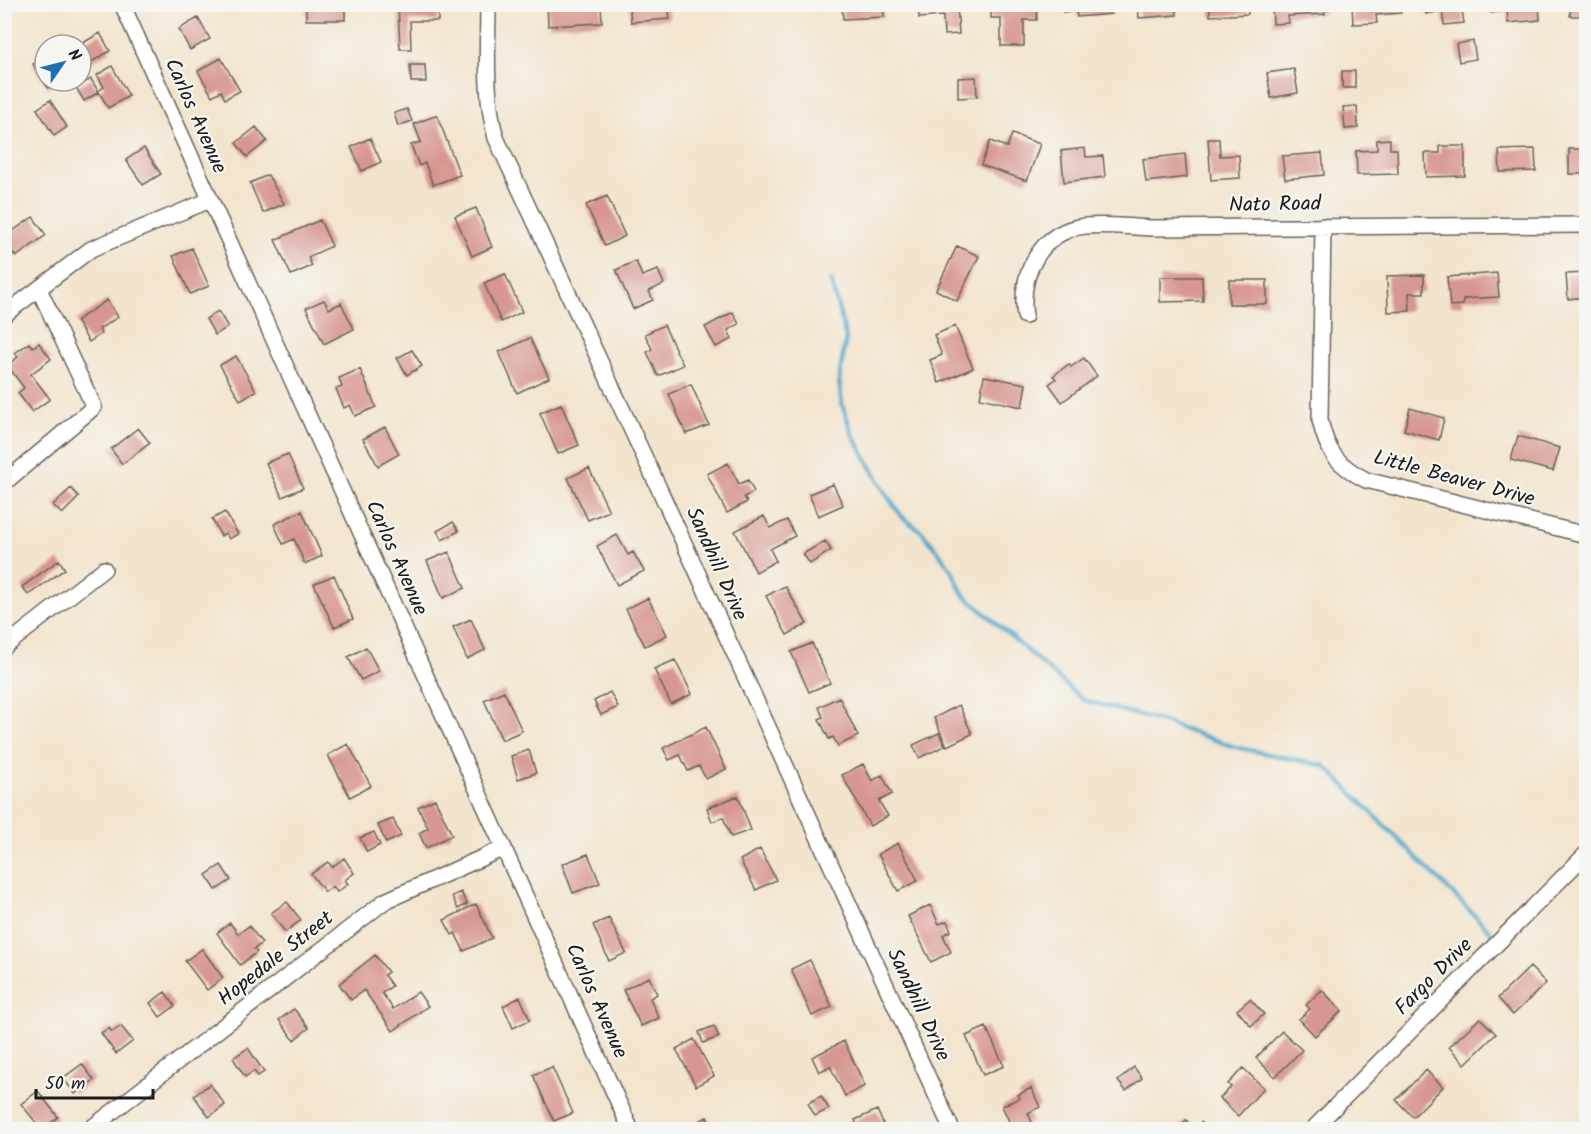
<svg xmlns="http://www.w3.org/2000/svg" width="1591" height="1134" font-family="Kalam,sans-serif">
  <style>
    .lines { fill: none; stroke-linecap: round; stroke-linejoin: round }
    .stream { stroke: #4ca6c9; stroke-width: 4.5 }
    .building { fill: #d79691 }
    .street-casing { stroke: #67625a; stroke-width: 18 }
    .street { stroke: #fff; stroke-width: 15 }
    .labels { text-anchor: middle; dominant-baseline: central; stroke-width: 4.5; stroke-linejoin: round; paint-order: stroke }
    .street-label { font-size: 21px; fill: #1c1c1c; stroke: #f6f6f2 }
  </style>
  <rect width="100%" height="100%" fill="#f6f6f2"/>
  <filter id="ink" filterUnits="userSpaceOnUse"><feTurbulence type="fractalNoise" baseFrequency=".0167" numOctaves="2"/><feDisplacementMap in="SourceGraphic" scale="12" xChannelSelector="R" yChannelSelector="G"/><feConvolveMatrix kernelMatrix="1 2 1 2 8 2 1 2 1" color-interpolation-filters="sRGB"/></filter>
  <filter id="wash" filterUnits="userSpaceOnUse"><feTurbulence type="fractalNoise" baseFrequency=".008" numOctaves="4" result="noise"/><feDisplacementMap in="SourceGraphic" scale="24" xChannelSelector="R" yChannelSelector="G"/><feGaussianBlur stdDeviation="1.35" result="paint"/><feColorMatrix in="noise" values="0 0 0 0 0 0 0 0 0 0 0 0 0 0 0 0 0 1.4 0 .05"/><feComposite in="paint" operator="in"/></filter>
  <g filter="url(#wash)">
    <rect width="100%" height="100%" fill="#f3e4cd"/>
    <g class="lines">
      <path class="stream" d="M831 281 846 337 839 380 842 404 852 433 885 492 902 517 921 531 938 551 952 571 963 594 1083 700 1160 721 1235 747 1325 766 1494 935"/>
    </g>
    <g id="blocks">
      <path class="building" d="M306 4H345V20H306Z
        M398 4H438V21H410L411 49H400Z
        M547 4H601L602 23 548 26Z
        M629 4H668L670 19 631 22Z
        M842 4H883L884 17 843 19Z
        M991 4H1037V20H1024V46H1001V18H991Z
        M1063 4H1111L1112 14 1077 17 1076 11 1063 12Z
        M1138 4H1176L1177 15 1139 18Z
        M1210 4H1248V14L1210 16Z
        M1272 4H1324L1325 14 1288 16 1289 23 1273 24Z
        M1352 4H1401V13L1376 15 1377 23 1353 24Z
        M1425 4H1461L1464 23 1444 25 1442 11 1426 14Z
        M1490 4H1539L1540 20 1508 23 1507 11 1491 13Z
        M1570 4H1586V16H1570Z
        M918 5H957L959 34 944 35 943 16 919 18Z
        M198 18 210 39 190 50 179 29Z
        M100 33 110 51 81 68V44Z
        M1473 41 1476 59 1459 62 1456 44Z
        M45 57V81H60L48 88 33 64Z
        M221 58 240 91 225 99 221 91 212 96 198 71Z
        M410 65H425L426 82H411Z
        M112 66 129 96 108 108 99 92 84 101 76 87 91 79 98 91 104 87 97 75Z
        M1294 69 1298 93 1271 98 1267 73Z
        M1342 71H1355V88H1342Z
        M976 77 977 97 958 98V78Z
        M50 100 67 127 54 136 37 109Z
        M1357 106 1358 128 1345 129 1343 107Z
        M407 109 412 121 398 126 394 113Z
        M437 115 460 175 433 185 425 163 419 166 411 145 421 142 414 124Z
        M256 127 267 141 247 157 236 143Z
        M1012 134 1040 144 1027 181 981 165 990 141 1007 147Z
        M370 138 381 162 362 171 351 147Z
        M1208 139H1219L1220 156 1239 155 1240 178 1211 180Z
        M1390 139V149H1397L1398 174 1357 175 1356 151 1377 150V140Z
        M1440 146H1465V176L1426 177 1425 153H1440Z
        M144 148 161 174 143 185 126 160Z
        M1085 148 1086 157 1103 156 1105 177 1064 182 1061 151Z
        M1535 149 1536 171 1500 172 1499 150Z
        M1569 149H1586V174H1569Z
        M1322 153 1324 175 1285 179 1282 156Z
        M1185 154 1187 177 1146 182 1143 159Z
        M268 175 284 204 263 213 250 183Z
        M607 196 625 236 605 246 586 205Z
        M476 208 492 247 472 256 455 216Z
        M33 217 46 235 16 257 4 242V237Z
        M320 220 332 246 308 257 312 266 291 275 275 240Z
        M957 246 979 256 957 301 936 290Z
        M192 248 209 286 190 294 173 256Z
        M636 261 642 276 658 270 664 284 649 291 653 300 633 309 616 270Z
        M1497 273 1499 297 1463 299V305L1450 306 1447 277Z
        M1586 273V297L1568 299 1566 274Z
        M505 274 522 312 501 322 484 283Z
        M1424 275V293H1409L1410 311 1388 312 1387 276Z
        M1160 277H1202L1203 301 1160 302Z
        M1229 280H1267V304H1229Z
        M107 300 118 317 99 329 101 334 89 342 76 321Z
        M324 300 329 309 341 303 354 329 324 344 306 308Z
        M218 311 228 327 215 335 206 319Z
        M733 312 739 324 728 330 732 339 716 347 705 327Z
        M664 325 683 365 658 376 647 352 652 349 645 334Z
        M955 326 973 368 939 383 930 360 942 355 934 335Z
        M530 338 549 378 517 393 499 352Z
        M29 343 33 347 39 343 51 359 31 374 50 399 32 412 18 393 24 388 7 365 18 357 15 353Z
        M412 350 422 366 407 375 397 358Z
        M236 356 256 391 240 400 220 365Z
        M1084 358 1097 376 1062 402 1049 384 1056 379 1053 376 1069 364 1071 367Z
        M360 369 376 407 355 416 350 405 344 408 336 389 342 387 339 378Z
        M984 376 1026 384 1022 407 980 398Z
        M691 384 709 425 686 434 669 394Z
        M561 404 579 445 558 454 540 413Z
        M1410 408 1444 418 1439 440 1404 430Z
        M385 427 399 454 378 466 363 439Z
        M138 428 150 443 122 464 111 449Z
        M1518 436 1560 448 1553 471 1511 460Z
        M288 454 303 488 282 497 266 463Z
        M728 463 739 484 748 480 754 492 744 497 747 502 727 513 707 474Z
        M589 468 609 511 588 520 568 478Z
        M833 484 843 505 818 516 809 494Z
        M71 488 79 497 62 514 53 505Z
        M302 511 322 556 305 564 294 539 283 544 274 524Z
        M225 512 238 534 229 539 226 533 221 536 212 519Z
        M764 516 770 528 787 520 795 536 770 549 776 561 756 572 735 531Z
        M453 522 459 531 442 540 437 531Z
        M617 535 628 555 633 552 644 571 617 585 597 546Z
        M825 541 831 550 810 564 803 554Z
        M4 551 10 559 4 563Z
        M449 552 465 588 443 598 427 561Z
        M59 560 65 569 28 595 22 587Z
        M334 575 353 619 334 627 314 584Z
        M785 586 807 624 787 635 766 596Z
        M648 598 667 635 645 646 626 609Z
        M471 619 485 650 467 659 453 627Z
        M812 643 830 683 809 692 791 652Z
        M366 647 379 671 361 680 348 657Z
        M675 660 692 694 671 704 654 669Z
        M504 691 522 731 502 740 484 700Z
        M610 692 618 707 601 715 594 701Z
        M839 697 858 736 838 746 833 737 829 739 819 719 823 717 819 707Z
        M959 705 972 734 947 746 934 718Z
        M706 727 726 769 706 779 699 766 688 771 680 755 669 760 663 748Z
        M939 733 945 746 919 758 913 745Z
        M348 744 371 786 350 797 328 755Z
        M529 750 536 773 518 779 511 756Z
        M863 764 872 781 882 775 892 794 879 801 888 816 870 826 842 775Z
        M738 796 751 830 731 837 723 817 712 822 707 808Z
        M435 799 452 835 426 848 419 833 428 828 418 807Z
        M393 819 401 836 386 843 378 825Z
        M374 832 380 845 367 852 360 838Z
        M898 843 918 881 898 891 878 854Z
        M760 849 776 880 756 890 740 860Z
        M588 854 600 883 573 893 562 864Z
        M344 858 354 873 345 880 348 884 337 892 333 886 325 892 311 874 328 862 332 867Z
        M221 865 231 880 216 890 206 875Z
        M461 892 467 904 458 909 452 896Z
        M287 902 301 920 285 932 271 913Z
        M476 904 492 938 464 951 455 933 452 935 444 920Z
        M930 905 939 924 947 921 951 931 943 935 951 952 931 962 908 916Z
        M609 918 626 953 609 961 593 925Z
        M230 923 238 934 249 926 262 943 254 949 257 952 240 965 217 933Z
        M202 949 223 978 207 990 185 961Z
        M375 955 388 972 384 975 392 986 382 993 393 1009 418 992 428 1006 393 1031 364 990 351 1000 339 984Z
        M810 960 832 1007 812 1016 791 969Z
        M1530 967 1546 983 1513 1015 1498 998Z
        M649 977 657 994 650 998 659 1018 641 1026 623 990Z
        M1322 990 1342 1011 1315 1036 1299 1019 1310 1009 1306 1005Z
        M165 992 175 1006 160 1017 150 1003Z
        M520 997 530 1020 513 1028 503 1006Z
        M1250 999 1264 1014 1251 1026 1237 1010Z
        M294 1009 309 1028 294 1040 279 1020Z
        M1480 1018 1496 1034 1465 1064 1449 1047Z
        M121 1026 133 1041 116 1054 101 1033 109 1028 112 1032Z
        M714 1026 719 1037 703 1043 699 1032Z
        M986 1027 1004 1066 983 1075 966 1036Z
        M1282 1031 1302 1050 1275 1077 1256 1058Z
        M694 1039 714 1076 696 1086 676 1049Z
        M844 1041 865 1086 845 1096 830 1066 819 1072 812 1057Z
        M248 1048 264 1072 258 1076 254 1071 245 1077 233 1058Z
        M82 1064 94 1080 75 1094 63 1078Z
        M552 1067 573 1113 554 1121 533 1075Z
        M1134 1067 1142 1078 1126 1091 1118 1081Z
        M1243 1068 1264 1088 1238 1116 1220 1098 1231 1087 1228 1084Z
        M1426 1070 1443 1087 1413 1117 1396 1100Z
        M210 1084 225 1105 209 1117 194 1096Z
        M1031 1088 1040 1107 1028 1113 1032 1122 1013 1130 1002 1106 1020 1098 1018 1095Z
        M38 1091 58 1117 42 1130 21 1104Z
        M821 1096 829 1109 815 1116 808 1103Z
        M877 1110 886 1130H859L855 1120Z
        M707 1117 714 1130H691L690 1126Z
        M1186 1120 1194 1128 1201 1122 1209 1130H1176Z
        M1376 1123 1382 1130H1369Z"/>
    </g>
  </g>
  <g filter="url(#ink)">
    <use href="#blocks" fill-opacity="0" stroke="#67625a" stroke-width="1.5"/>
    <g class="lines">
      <g class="street-casing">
        <path id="street" d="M122 4 631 1130
          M488 4C488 49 484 95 496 138L662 495 952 1130
          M1323 226 1320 420C1327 452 1337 465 1366 480L1586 535
          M4 315 91 249 210 200
          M1025 316C1019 275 1040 231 1085 226 1106 224 1129 227 1151 228L1586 225
          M4 483 94 407 39 289
          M4 647 104 569
          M89 1130 385 901 504 848
          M1312 1130 1586 854"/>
      </g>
      <use href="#street" class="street"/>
    </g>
  </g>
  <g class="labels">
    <g class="street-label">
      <text transform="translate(195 116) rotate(66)">Carlos Avenue</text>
      <text transform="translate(1275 205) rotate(-1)">Nato Road</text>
      <text transform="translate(1454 479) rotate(15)">Little Beaver Drive</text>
      <text transform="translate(396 558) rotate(66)">Carlos Avenue</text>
      <text transform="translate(716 564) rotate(66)">Sandhill Drive</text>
      <text transform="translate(276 959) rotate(-38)">Hopedale Street</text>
      <text transform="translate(1434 977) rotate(-45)">Fargo Drive</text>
      <text transform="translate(596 1001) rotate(66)">Carlos Avenue</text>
      <text transform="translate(918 1005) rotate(65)">Sandhill Drive</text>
    </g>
  </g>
  <rect width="1591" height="1134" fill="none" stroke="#f6f6f2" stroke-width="24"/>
  <g transform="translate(63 63) rotate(55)"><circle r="28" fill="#f6f6f2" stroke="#9f9f9c" stroke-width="1.5"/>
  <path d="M0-4.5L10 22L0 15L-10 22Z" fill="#1f6fb2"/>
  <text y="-9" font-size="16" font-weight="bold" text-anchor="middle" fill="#1c1c1c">N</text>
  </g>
  <path d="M36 1089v9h117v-9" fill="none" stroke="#1c1c1c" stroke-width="3"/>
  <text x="45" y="1089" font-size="18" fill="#1c1c1c" stroke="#f6f6f2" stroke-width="4.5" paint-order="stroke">50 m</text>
</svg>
